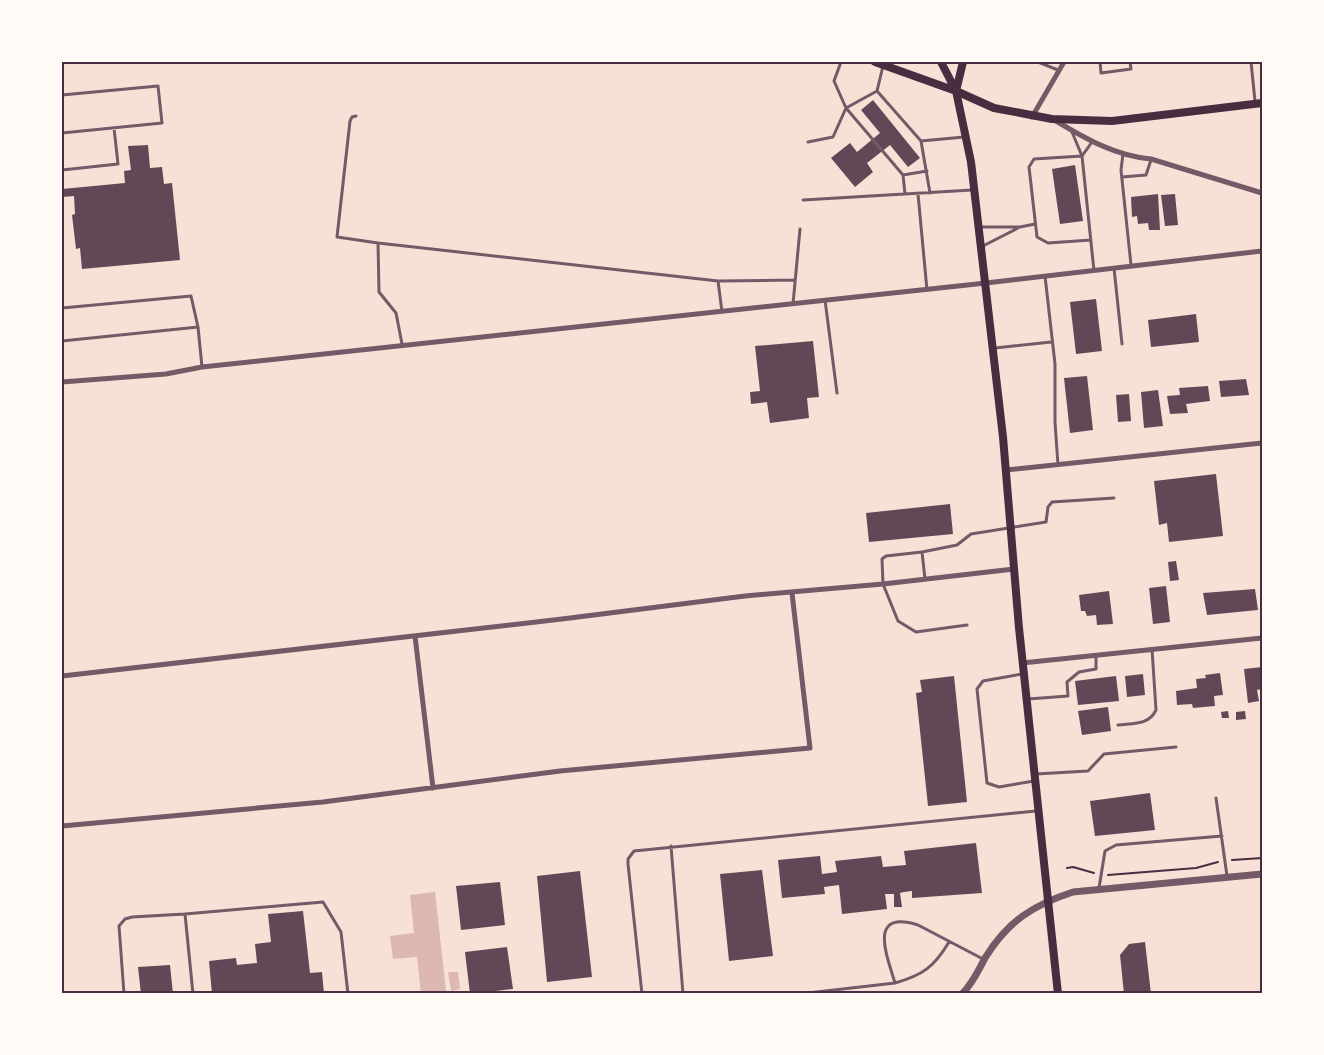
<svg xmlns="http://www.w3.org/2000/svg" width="1324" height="1055" font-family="'Asap Condensed',sans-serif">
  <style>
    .water { fill: #dcb8b0 }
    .building { fill: #644757 }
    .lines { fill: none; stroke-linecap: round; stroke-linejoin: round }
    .path { stroke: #4a2c40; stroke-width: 2 }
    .service { stroke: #755966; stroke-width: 3 }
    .minor { stroke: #755966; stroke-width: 5 }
    .tertiary { stroke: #755966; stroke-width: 7 }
    .primary { stroke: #4a2c40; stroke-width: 8 }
    .neatline { fill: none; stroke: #4a2c40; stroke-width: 2 }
  </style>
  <rect width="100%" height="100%" fill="#f7e1d7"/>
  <path class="water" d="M435 892 446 991 421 993 417 957 393 959 390 936 414 933 410 895Z
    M448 972H458L460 989 451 991Z"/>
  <path class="building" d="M873 100 920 158 908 167 890 145 867 163 873 172 855 187 831 158 850 143 857 152 880 133 861 110Z
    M148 145 150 168 162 167 164 184 172 183 180 260 82 269 80 248 76 249 72 215 75 214 74 196 62 197V189L125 183 124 171 131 170 128 146Z
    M1075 165 1083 221 1060 224 1052 169Z
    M1158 194 1160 230H1149L1148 223 1138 224 1137 216 1132 217 1131 197Z
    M1175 194 1178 225 1165 226 1161 195Z
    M1096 299 1102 351 1076 354 1070 302Z
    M1196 314 1199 342 1151 347 1148 320Z
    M813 341 819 397 807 398 809 418 770 423 767 402 751 404 750 392 760 391 755 346Z
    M1087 376 1093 430 1070 433 1064 378Z
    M1246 379 1249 395 1221 397 1219 381Z
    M1208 386 1210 401 1186 404 1188 413 1170 414 1167 396 1180 395 1179 388Z
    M1158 390 1163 426 1144 428 1141 392Z
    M1129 394 1131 421 1118 422 1116 395Z
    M1216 474 1223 536 1169 542 1167 523 1159 525 1154 481Z
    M950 504 953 534 869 542 866 513Z
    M1176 561 1179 580 1170 581 1168 562Z
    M1166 586 1170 622 1153 624 1149 588Z
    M1255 589 1258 610 1207 615 1203 593Z
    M1109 591 1113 624 1097 625 1096 615 1087 616 1085 611H1081L1079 595Z
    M1262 667V689L1257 690 1259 701 1248 703 1244 669Z
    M1220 673 1223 695 1214 696 1215 706 1193 708 1192 704 1177 705 1176 691 1197 688 1196 679 1206 678 1205 675Z
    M1143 674 1145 695 1127 697 1125 676Z
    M954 676 967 802 928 806 916 693 922 692 920 680Z
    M1116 676 1119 701 1078 705 1075 681Z
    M1108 707 1111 731 1082 735 1078 711Z
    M1228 711 1229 718H1222L1221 712Z
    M1245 711 1246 719 1236 720V712Z
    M1150 793 1155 830 1095 836 1090 801Z
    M976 843 982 893 912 898V891L904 892 900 893 902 907H894V894H885L887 909 842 914 839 885 824 887 825 894 782 898 778 860 820 856 822 874 837 872 835 861 881 856 883 867 906 865 904 851Z
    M762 870 773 956 729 961 720 874Z
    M580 871 592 977 547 982 537 876Z
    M500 882 505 925 461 930 456 886Z
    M303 911 310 973 322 972 324 994H212L209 961 236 958 237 965 257 963 255 944 271 942 268 914Z
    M1145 942 1151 994H1124L1120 955 1129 944Z
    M507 947 513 989 470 994 465 952Z
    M170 965 173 994H141L138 967Z"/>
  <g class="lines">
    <path class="path" d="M1232 860 1262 858
      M1067 868 1073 867 1094 873
      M1108 875 1196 868 1218 862"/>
    <path class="service" d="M841 62 834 81 846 108 877 91 883 66
      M1038 62 1058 70
      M1100 62 1101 73 1131 69 1130 62
      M1251 62 1255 101
      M877 91 921 141 930 193
      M62 95 158 86 162 123 62 133
      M356 116 352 117 350 121 337 237 378 243 379 292 396 313 402 344
      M1072 132 1082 156 1034 159 1029 167 1037 237 1048 243 1091 240
      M921 141 964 137
      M808 142 833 137 846 108 903 175
      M1092 142 1082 156 1094 271
      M1123 154 1121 170 1131 265
      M62 170 118 164 114 128
      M1122 177 1146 175 1151 160
      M905 194 903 175 927 171
      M918 194 927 290
      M803 200 972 190
      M981 227H1020L1035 224
      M378 243 718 281 795 280
      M981 247 1018 228
      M1114 268 1122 344
      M1045 276 1055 364V422L1058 465
      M718 281 722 312
      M825 300 837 393
      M793 304 800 229
      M62 308 191 296 198 327 202 367
      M62 341 198 327
      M995 348 1051 342
      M922 552 925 579
      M967 625 916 632 898 621 883 584 882 559 886 556 922 552 957 545 971 534 1046 522 1048 507 1052 502 1114 498
      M1022 674 983 681 977 689 987 783 999 787 1034 781
      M1028 699 1068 696 1067 682 1079 672 1096 669V656
      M1118 725C1134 723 1149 725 1156 710L1152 649
      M1036 774 1088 771 1104 754 1176 747
      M1216 798 1227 876
      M671 846 683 994
      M1099 888 1105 851 1116 845 1222 836
      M895 983C923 975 934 967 949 942
      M124 994 119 926 125 919 132 917 185 914
      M193 994 185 914 323 902 341 932 348 994
      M642 994 628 864V859L634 851 1036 811
      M799 994 895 983C887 956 867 909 918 925L983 959"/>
    <path class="minor" d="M1032 117 1064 62
      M1056 121C1086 139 1116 156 1151 159L1262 193
      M62 382 166 374 202 367 986 283 1262 251
      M1006 470 1262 443
      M415 636 433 788
      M1022 663 1262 638
      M62 676 562 619 745 596 883 584 1014 569
      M62 826 323 802 560 771 810 748 792 593"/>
    <path class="tertiary" d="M962 994C973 983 978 971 985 958 1008 921 1033 905 1073 892L1262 874"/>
    <path class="primary" d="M875 62 956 91 994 108 1052 119 1112 121 1262 103
      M941 62 956 91 971 162 1003 437 1019 628 1058 994
      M956 91 963 62"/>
  </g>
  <rect width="1324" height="1055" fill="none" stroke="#fffaf5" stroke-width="126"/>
  <rect x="63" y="63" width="1198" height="929" class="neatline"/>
</svg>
